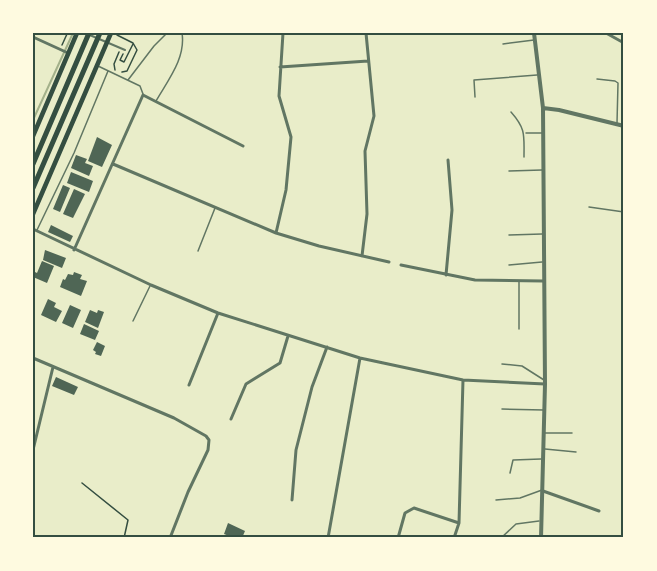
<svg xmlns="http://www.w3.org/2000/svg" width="657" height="571" font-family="'PT Sans Narrow',sans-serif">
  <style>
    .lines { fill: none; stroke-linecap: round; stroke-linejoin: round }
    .stream { stroke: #a3b18a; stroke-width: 2 }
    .building { fill: #4f6655 }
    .path { stroke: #344e41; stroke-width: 1.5 }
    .service { stroke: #617663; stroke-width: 1.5 }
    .pedestrian { stroke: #617663; stroke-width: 2 }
    .minor { stroke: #617663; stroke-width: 3 }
    .tertiary { stroke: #617663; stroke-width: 4 }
    .secondary { stroke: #344e41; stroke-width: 4.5 }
    .trunk { stroke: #344e41; stroke-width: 5 }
    .neatline { fill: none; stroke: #344e41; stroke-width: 2 }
  </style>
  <rect width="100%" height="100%" fill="#e9edc9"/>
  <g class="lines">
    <path class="stream" d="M33 120 73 33"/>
  </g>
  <path class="building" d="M97 137 112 145 102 167 88 161Z
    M76 155 87 159 85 163 93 166 89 176 71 168Z
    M71 172 93 181 89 192 67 183Z
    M63 185 70 188 60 212 53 209Z
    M74 189 85 194 73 218 63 214Z
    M51 225 73 236 70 242 48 232Z
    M45 250 66 258 62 268 43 260Z
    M42 261 54 266 47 283 33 277V271L37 273Z
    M74 272 82 275 80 279 87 281 81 296 60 287 63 279 65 280 68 274 73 275Z
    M48 299 56 303 54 307 62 311 56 322 41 315Z
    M70 305 81 310 73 328 62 323Z
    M90 310 97 313 98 310 104 312 98 328 85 322Z
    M84 324 99 331 95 340 80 334Z
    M97 342 105 346 101 356 95 354 96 352 93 350Z
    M56 377 78 387 74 395 52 386Z
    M228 523 245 531 242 538H234L224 534Z"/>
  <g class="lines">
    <path class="path" d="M117 35 133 43 137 50 127 71 122 72
      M62 45 67 34 66 33
      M123 54 120 60 124 62 133 44
      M115 70 114 64 119 52
      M82 483 128 520 124 538"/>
    <path class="service" d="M503 44 534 40
      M98 66 140 86 143 94
      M597 79 615 81 618 83 617 123
      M128 80 154 46 167 33
      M475 97 474 80 537 75
      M156 101C168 80 186 58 182 33
      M511 112C526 129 524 135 524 157
      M526 133H542
      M509 171 542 170
      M589 207 624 212
      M37 230 74 153 108 71
      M509 235 542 234
      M198 251 215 208
      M509 265 542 262
      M519 281V329
      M133 321 150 286
      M502 364 522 366 544 380
      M502 409 544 410
      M545 433H572
      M545 449 576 452
      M510 473 513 460 541 459
      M496 500 520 498 542 490
      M501 538 516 524 539 521"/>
    <path class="pedestrian" d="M85 33 125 50"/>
    <path class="minor" d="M606 33 624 43
      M33 37 68 53
      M280 67 368 61
      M113 164 276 233 319 246 389 262
      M33 229 151 285 218 313 360 358 463 380 545 384
      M276 233 286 190 291 137 279 96 283 33
      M74 250 143 95 243 146
      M362 256 367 214 365 151 374 116 366 33
      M401 265 475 280 543 281
      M446 275 452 210 448 160
      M624 297V362
      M33 358 174 418 206 436 209 440 208 450 188 492 170 538
      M189 385 218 313
      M231 419 246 384 280 363 288 336
      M33 450 53 367
      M543 491 599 511
      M292 500 296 450 312 387 327 347
      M328 538 360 358
      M398 538 405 513 414 508 459 523
      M454 538 459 523 463 380"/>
    <path class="tertiary" d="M534 33 543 108 545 384 541 538
      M543 108 559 110 624 126"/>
    <path class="secondary" d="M33 136 77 33
      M33 214 111 33"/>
    <path class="trunk" d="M33 164 89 33
      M33 188 100 33"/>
  </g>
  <rect width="657" height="571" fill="none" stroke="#fefae0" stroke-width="69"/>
  <rect x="34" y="34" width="588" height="502" class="neatline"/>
</svg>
